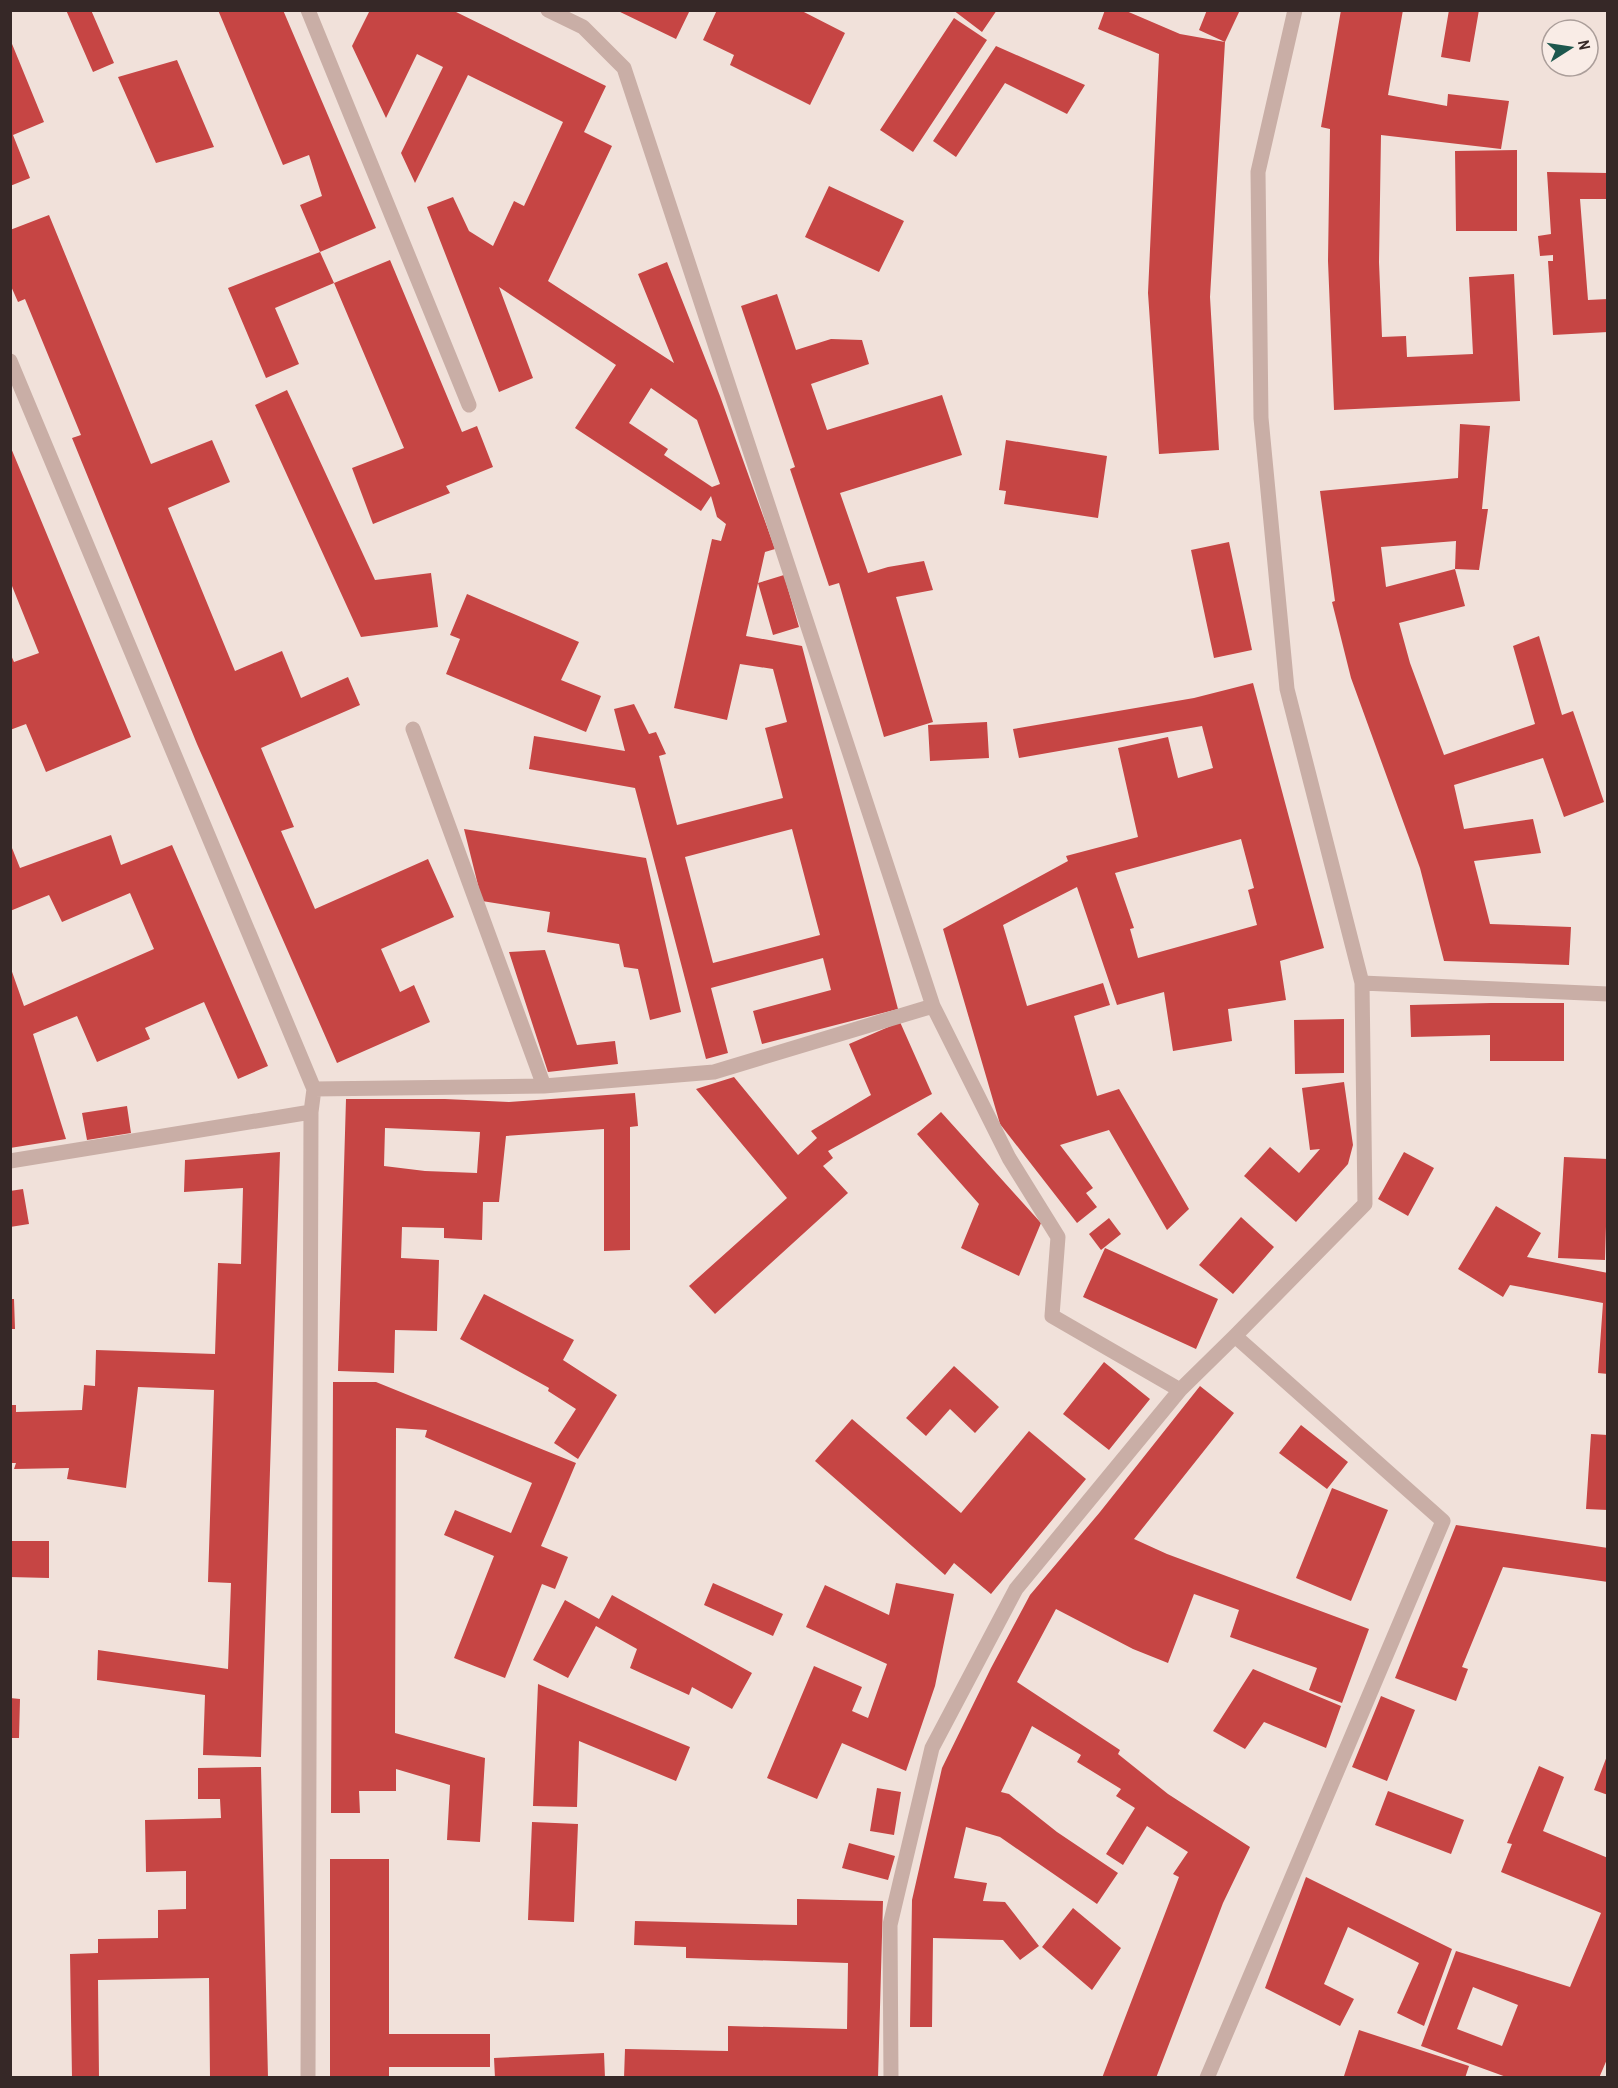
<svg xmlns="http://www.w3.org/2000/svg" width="1618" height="2088" font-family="'Archivo Narrow',sans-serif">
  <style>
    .building { fill: #c64544; fill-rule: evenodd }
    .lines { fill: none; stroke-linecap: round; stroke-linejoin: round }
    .minor { stroke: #c9aea6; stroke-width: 15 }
  </style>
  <rect width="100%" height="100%" fill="#f1e1da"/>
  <path class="building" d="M66 10H91L114 63 93 72Z
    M218 10H283L376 228 320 252 334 283 275 308 299 364 266 378 228 288 320 252 300 205 322 196 309 155 283 165Z
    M370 10H452L606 86 584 132 612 146 548 281 674 363 638 274 667 262 720 396 775 549 765 552 746 636 802 646 898 1009 762 1044 753 1011 831 990 823 958 711 988 728 1053 706 1059 635 788 529 769 534 736 625 751 614 709 634 704 649 734 656 732 666 754 659 756 677 825 783 798 765 728 787 722 773 669 740 664 727 720 674 708 712 539 721 541 726 524 717 517 711 496 701 511 575 428 616 365 499 287 533 378 499 392 427 207 453 197 469 231 493 246 514 201 524 206 563 122 468 75 415 183 401 153 443 67 417 54 386 118 352 46ZM651 388 697 420 720 484 712 487 664 455 668 449 629 423ZM792 829 820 935 713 963 685 857Z
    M616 10H690L676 39Z
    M717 10H800L845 33 810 105 730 65 734 55 703 40Z
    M953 10H997L982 32Z
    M1105 10H1124L1180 34 1225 42 1210 297 1219 450 1159 454 1148 293 1159 54 1098 29Z
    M1207 10H1240L1225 42 1199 30Z
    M1341 10H1403L1388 95 1447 106 1448 94 1509 101 1501 149 1381 135 1379 262 1382 337 1406 336 1407 357 1473 354 1469 277 1514 274 1520 401 1334 410 1328 261 1330 129 1321 127Z
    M1449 10H1479L1470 62 1441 57Z
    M954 18 987 40 913 152 880 130Z
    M10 39 44 122 13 135 30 178 10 186Z
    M996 46 1085 85 1067 114 1005 83 956 157 933 141Z
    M177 60 214 147 156 163 118 77Z
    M1517 150V231H1456L1455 151Z
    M1547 172 1608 173V199H1580L1588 300 1608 299V332L1553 335 1548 261H1553V255L1540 256 1538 236 1551 234Z
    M829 186 904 221 879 272 805 237Z
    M49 215 151 464 212 440 230 482 168 508 235 671 282 651 301 698 348 677 360 705 261 748 294 827 281 831 315 909 428 859 454 917 381 949 400 992 414 985 430 1022 337 1063 197 744 72 438 81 435 25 299 18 302 10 284V230Z
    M390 260 462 432 477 426 493 467 446 486 450 493 373 524 352 468 404 448 334 283Z
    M777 294 796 350 831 339 862 340 869 364 811 384 827 430 942 395 962 455 840 493 868 573 888 567 924 561 933 590 896 597 933 722 884 737 839 583 829 586 790 469 795 467 741 306Z
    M287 390 375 580 431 573 438 627 361 637 255 405Z
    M1460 424 1490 426 1482 509H1488L1479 570 1455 569 1456 541 1381 547 1386 587 1455 569 1465 606 1399 623 1410 663 1444 755 1535 724 1513 646 1539 636 1562 715 1573 711 1604 802 1564 817 1543 758 1454 785 1464 829 1533 819 1541 853 1474 861 1490 924 1571 927 1569 965 1444 961 1420 868 1351 678 1332 602 1335 601 1320 491 1458 478Z
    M1006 440 1107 456 1098 518 1004 504 1006 491 999 490Z
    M11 448 131 737 46 772 26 724 10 730V653L14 662 39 653 10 581Z
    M1229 542 1252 650 1214 658 1191 550Z
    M784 575 799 627 773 635 758 583Z
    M467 594 579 642 561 680 601 696 586 732 446 674 460 639 450 635Z
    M1253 683 1324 948 1280 961 1286 1000 1228 1009 1232 1041 1173 1051 1164 992 1117 1005 1077 887 1003 925 1027 1006 1103 983 1110 1005 1074 1016 1097 1096 1119 1089 1189 1209 1167 1230 1109 1130 1060 1145 1093 1188 1086 1193 1097 1207 1077 1223 1000 1124 943 929 1068 861 1066 856 1138 837 1118 748 1168 737 1178 778 1213 768 1202 726 1019 758 1013 729 1194 698ZM1241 839 1254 888 1248 890 1257 925 1138 958 1130 929 1134 928 1115 873Z
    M987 722 989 758 930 761 928 725Z
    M464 829 646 858 681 1012 650 1020 638 969 624 967 619 944 547 932 550 912 482 901Z
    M111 835 121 865 172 845 268 1066 238 1079 204 1002 145 1028 150 1039 97 1062 77 1016 33 1034 66 1139 10 1148V966L24 1006 154 949 130 893 62 922 49 895 10 911V843L20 868Z
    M545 950 577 1045 615 1041 618 1064 548 1072 509 952Z
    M1491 1003H1564V1061H1490V1035L1411 1037 1410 1005Z
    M1344 1019V1073L1295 1074 1294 1020Z
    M900 1022 932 1094 828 1151 833 1158 823 1166 848 1193 715 1314 689 1286 787 1198 696 1089 734 1077 798 1155 817 1138 811 1131 871 1095 849 1044Z
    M1344 1082 1353 1145 1348 1164 1296 1222 1244 1176 1270 1147 1299 1173 1320 1149 1310 1150 1302 1088Z
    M635 1093 638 1126 630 1127V1250L604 1251V1129L506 1136 499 1202H483L482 1240 444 1238V1228L402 1227 401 1258 439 1260 437 1331 395 1330 394 1373 338 1371 346 1099H445L509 1102ZM385 1128 480 1132 477 1173 425 1171 384 1166Z
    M127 1106 131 1133 87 1140 82 1113Z
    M941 1112 1041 1223 1019 1276 961 1248 979 1204 917 1134Z
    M280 1152 261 1757 203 1755 205 1695 97 1680 98 1650 228 1669 231 1583 208 1582 214 1390 138 1387 126 1488 67 1479 69 1468 14 1469 16 1463H10V1405H16V1412L82 1410 84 1385 95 1386 96 1350 215 1354 218 1263 241 1264 243 1188 184 1192 185 1160Z
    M1404 1152 1434 1168 1408 1216 1378 1199Z
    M1564 1157 1608 1159 1605 1260 1558 1258Z
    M23 1189 29 1224 10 1227V1191Z
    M1496 1206 1541 1233 1527 1257 1608 1273V1374L1598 1373 1603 1303 1510 1285 1503 1297 1458 1269Z
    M1241 1217 1274 1247 1233 1294 1199 1265Z
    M1109 1218 1121 1234 1101 1250 1089 1234Z
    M1105 1248 1218 1299 1196 1349 1083 1297Z
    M484 1294 574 1340 563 1360 617 1395 578 1459 554 1443 576 1409 548 1391 549 1388 460 1339Z
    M10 1299H14L15 1329H10Z
    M1104 1362 1150 1399 1109 1450 1063 1414Z
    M954 1366 999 1407 975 1433 950 1409 926 1436 906 1418Z
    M333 1382H376L576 1463 541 1546 568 1557 555 1589 542 1584 505 1678 454 1658 494 1556 444 1535 455 1510 511 1533 532 1483 425 1437 427 1430 396 1428 395 1733 485 1758 480 1842 447 1840 450 1785 396 1769V1791H359L360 1813H331Z
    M1200 1386 1234 1413 1134 1539 1167 1554 1369 1629 1342 1703 1309 1690 1317 1668 1230 1637 1239 1610 1194 1594 1168 1663 1133 1649 1056 1609 1017 1682 1120 1750 1118 1754 1168 1794 1250 1847 1223 1903 1156 2078H1102L1179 1877 1173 1874 1188 1852 1147 1826 1123 1865 1106 1854 1135 1808 1116 1796 1121 1789 1077 1762 1081 1755 1032 1726 1001 1792 1009 1794 1057 1832 1118 1873 1097 1904 1000 1837 966 1827 954 1878 987 1883 983 1901 1005 1902 1039 1946 1020 1960 1003 1940 933 1938 932 2027H910L912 1900 942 1768 991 1668 1030 1595 1100 1512Z
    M852 1419 961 1513 1029 1431 1086 1479 991 1594 954 1563 945 1575 815 1461Z
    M1301 1425 1348 1462 1327 1489 1279 1453Z
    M1591 1434 1608 1435V1510L1586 1509Z
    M1332 1488 1388 1510 1351 1601 1296 1578Z
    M1456 1525 1608 1548V1582L1503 1567 1462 1667 1468 1669 1456 1701 1395 1678Z
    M10 1541H49V1578L10 1577Z
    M713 1583 783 1614 773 1636 704 1605Z
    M896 1583 954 1594 935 1686 906 1771 842 1743 817 1799 767 1778 814 1666 862 1687 852 1711 868 1718 887 1664 806 1627 825 1585 889 1615Z
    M612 1595 752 1673 732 1709 692 1687 689 1695 630 1668 637 1649 596 1626 568 1678 533 1660 565 1600 599 1619Z
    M1253 1669 1341 1706 1326 1748 1264 1722 1245 1749 1213 1731Z
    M538 1684 690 1747 676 1781 579 1741 577 1807 533 1806Z
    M1381 1696 1415 1710 1387 1781 1352 1767Z
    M10 1698 20 1699 19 1738H10Z
    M1607 1756H1608V1795L1594 1790Z
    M1539 1766 1564 1777 1543 1831 1608 1858V2057L1599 2078H1509L1421 2046 1456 1951 1570 1987 1601 1913 1501 1872 1512 1844 1507 1843ZM1473 1987 1518 2005 1502 2046 1457 2029Z
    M261 1767 268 2078H210L209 1978 98 1980 99 2078H72L70 1954 98 1953V1939L158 1938V1910L186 1909V1871L146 1872 145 1820 221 1818 220 1799H198V1768Z
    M877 1788 901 1792 894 1835 870 1831Z
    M1388 1791 1464 1820 1451 1854 1375 1825Z
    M532 1822 578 1824 574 1922 528 1920Z
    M849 1843 895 1856 888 1880 842 1868Z
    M330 1859H389V2034H490V2067H389V2078H330Z
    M1306 1877 1452 1949 1424 2026 1397 2013 1419 1963 1348 1927 1324 1984 1354 1999 1340 2026 1265 1988Z
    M797 1899 883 1901 878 2078H624L625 2049 728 2051V2026L847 2029 848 1963 686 1958V1947L634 1945 635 1921 797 1925Z
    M1073 1908 1121 1948 1092 1990 1042 1947Z
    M1359 2030 1469 2066 1465 2078H1350L1344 2076Z
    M604 2053 605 2078H495L494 2058Z"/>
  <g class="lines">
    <path class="minor" d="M308 10 469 405
      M548 10 583 27 624 68 933 1006 1009 1158 1058 1237 1052 1316 1180 1390
      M10 361 314 1089 311 1112 308 2078
      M413 729 544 1086
      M1362 983 1608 994
      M314 1089 544 1086 714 1072 933 1006
      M10 1161 311 1112
      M891 2078 890 1925 932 1748 1016 1589 1180 1390 1235 1336 1365 1204 1362 983 1287 689 1261 418 1258 172 1295 10
      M1207 2078 1443 1521 1235 1336"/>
  </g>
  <rect width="1618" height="2088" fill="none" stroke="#362827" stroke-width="24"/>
  <g transform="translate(1570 48) rotate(78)"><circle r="28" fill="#f9ece6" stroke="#ab9e9a" stroke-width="1.5"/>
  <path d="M0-4.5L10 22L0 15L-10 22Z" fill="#1d574d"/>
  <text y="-9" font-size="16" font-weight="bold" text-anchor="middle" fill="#362827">N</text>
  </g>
</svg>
